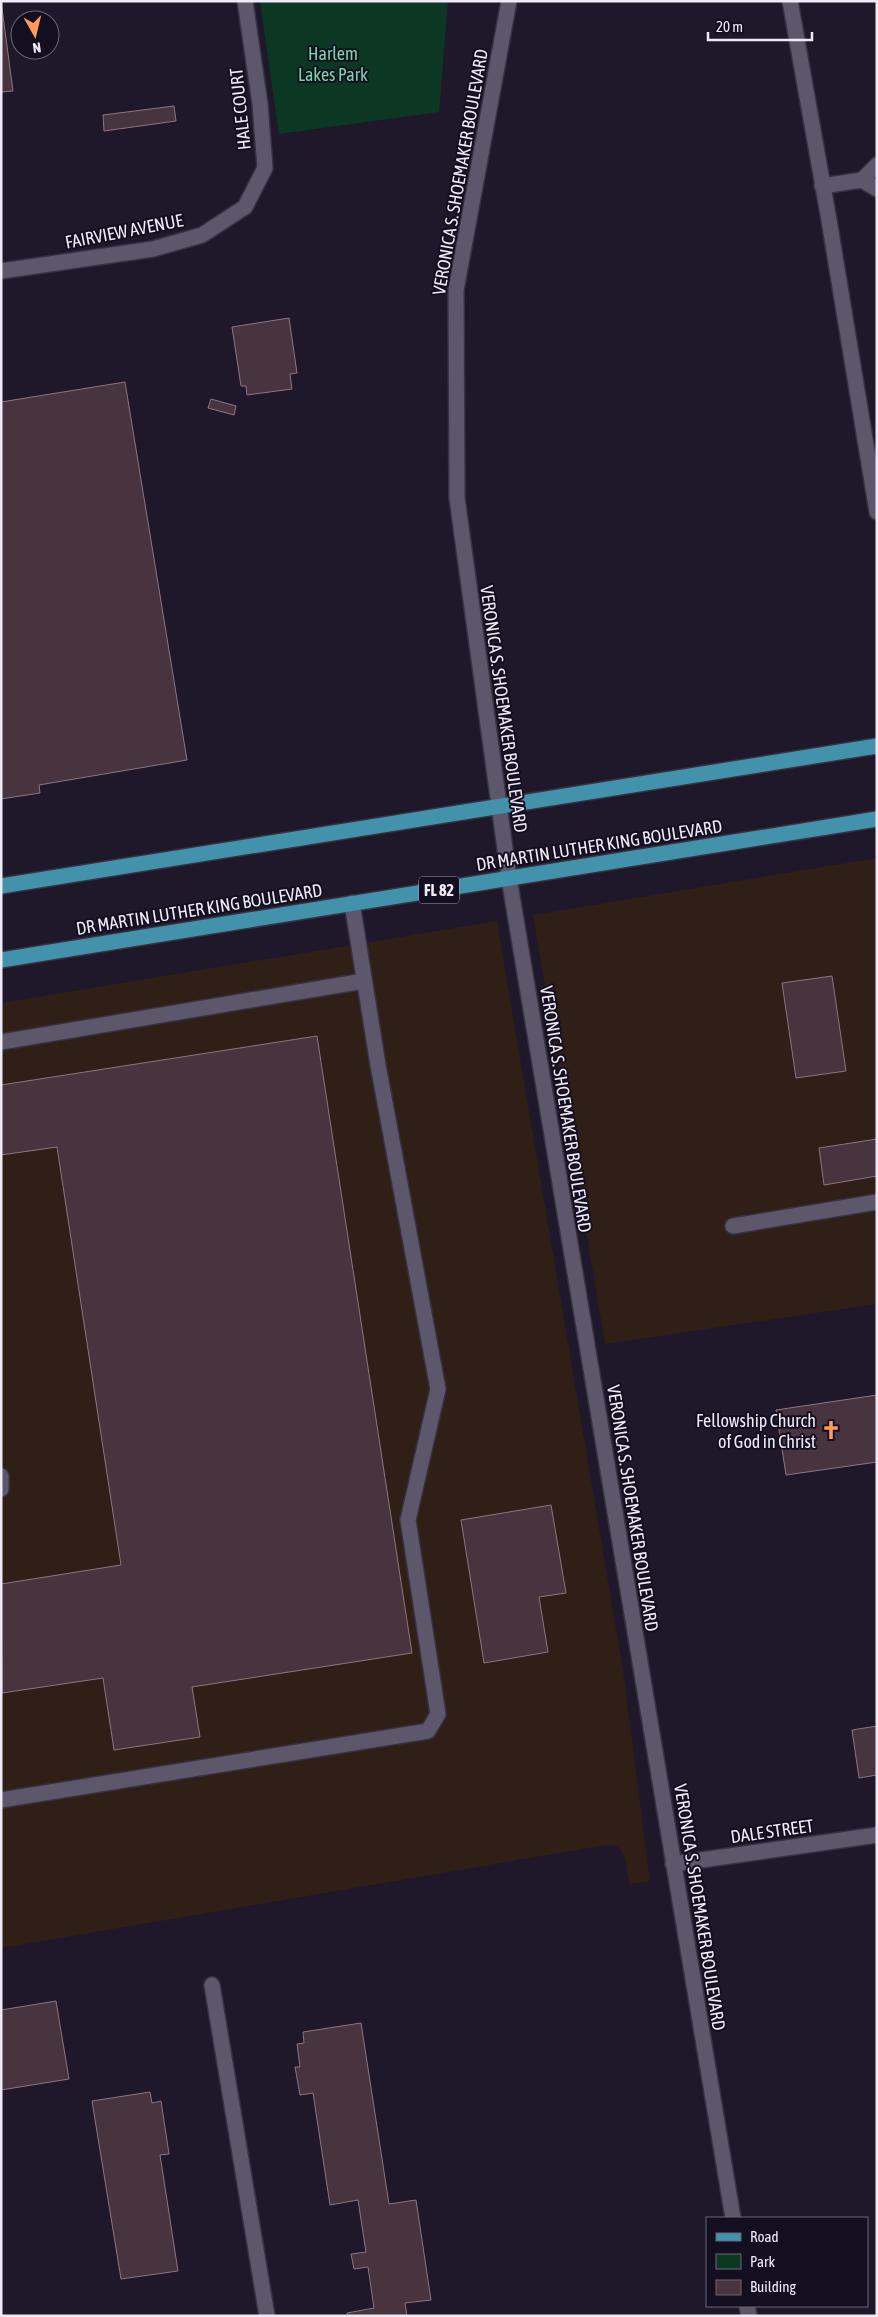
<svg xmlns="http://www.w3.org/2000/svg" width="878" height="2317" font-family="'Asap Condensed',sans-serif">
  <style>
    .commercial { fill: #2f1f16 }
    .green { fill: #0c3823 }
    .building { fill: #48343f; stroke: #8c7581 }
    .lines { fill: none; stroke-linecap: round; stroke-linejoin: round }
    .minor-casing { stroke: #363240; stroke-width: 18 }
    .major-casing { stroke: #363240; stroke-width: 18 }
    .minor { stroke: #5c576b; stroke-width: 15 }
    .major { stroke: #4292ab; stroke-width: 15 }
    .labels { text-anchor: middle; dominant-baseline: central; stroke-width: 4; stroke-linejoin: round; paint-order: stroke }
    .shield { fill: #140f20; stroke: #ada9b6; stroke-width: 1 }
    .shield-label { font-size: 16px; font-weight: bold; fill: #eeebf7 }
    .park-label { font-size: 18px; fill: #77d7a4; stroke: #140f20 }
    .street-label { font-size: 18px; fill: #eeebf7; stroke: #140f20 }
    .poi-label { font-size: 18px; fill: #eeebf7; stroke: #140f20; text-anchor: end }
  </style>
  <rect width="100%" height="100%" fill="#1e182a"/>
  <path class="commercial" d="M877 858V1304L605 1344 533 915Z
    M497 921 623 1670 650 1881 629 1884 625 1859 621 1850 616 1846 607 1845 1 1948V1003Z"/>
  <path class="green" d="M260 1H448L439 112 279 134Z"/>
  <path class="building" d="M1 1 13 91 1 92Z
    M174 106 176 121 104 131 103 115Z
    M289 318 297 373 290 374 292 389 247 395 246 386H241L232 327Z
    M125 382 187 760 39 785 40 793 1 799V402Z
    M211 399 236 406 234 415 208 408Z
    M832 976 846 1071 796 1078 782 983Z
    M317 1036 412 1653 192 1687 200 1737 114 1750 103 1678 2 1693 1 1584 121 1565 57 1147 1 1155V1085Z
    M877 1139V1176L824 1185 819 1148Z
    M877 1395V1462L786 1475 776 1410Z
    M551 1505 566 1593 539 1597 548 1652 484 1663 461 1520Z
    M877 1726V1775L859 1778 852 1730Z
    M56 2001 69 2079 1 2090V2010Z
    M361 2023 389 2204 416 2200 431 2300 405 2303 407 2316H348L347 2313 374 2308 368 2267 354 2269 351 2254 366 2252 358 2200 330 2205 313 2093 300 2095 295 2067H300L297 2044 304 2043 303 2032Z
    M150 2092 152 2103 161 2101 169 2154 160 2155 178 2271 121 2279 92 2101Z"/>
  <g class="lines">
    <g class="minor-casing">
      <path id="minor" d="M509 1 456 290 457 498 509 878 733 2218
        M790 1 829 220 877 512
        M862 180 877 189
        M822 186 862 180 877 165
        M1 271 153 249 202 235 245 207 265 168 260 104 245 1
        M1 1042 364 981
        M733 1226 877 1202
        M1 1476V1489
        M1 1800 428 1731 438 1714 408 1520 438 1389 378 1065 352 903
        M673 1864 877 1835
        M212 1985 267 2316
        M747 2306 749 2316"/>
    </g>
    <g class="major-casing">
      <path id="major" d="M1 886 877 746
        M1 960 877 819"/>
    </g>
    <use href="#minor" class="minor"/>
    <use href="#major" class="major"/>
  </g>
  <defs>
    <g id="church-bare" transform="scale(1.5)"><path d="M-1.2-6h2.4v3.5h3.3v2.4h-3.3V6h-2.4V-.1h-3.3v-2.4h3.3Z" fill="#fe9b59" stroke="#140f20" stroke-width="2.5" paint-order="stroke"/></g>
  </defs>
  <g fill-rule="evenodd">
    <use href="#church-bare" x="831" y="1430"/>
  </g>
  <g class="labels">
    <rect class="shield" x="419" y="876.5" width="40" height="27" rx="4"/>
    <g class="shield-label">
      <text x="439" y="890">FL 82</text>
    </g>
    <g class="park-label">
      <text x="333" y="53">Harlem<tspan x="333" dy="21">Lakes Park</tspan></text>
    </g>
    <g class="street-label">
      <text transform="translate(240 109) rotate(-96)">HALE COURT</text>
      <text transform="translate(460 172) rotate(-80)">VERONICA S. SHOEMAKER BOULEVARD</text>
      <text transform="translate(124 231) rotate(-11)">FAIRVIEW AVENUE</text>
      <text transform="translate(504 709) rotate(82)">VERONICA S. SHOEMAKER BOULEVARD</text>
      <text transform="translate(599 845) rotate(-9)">DR MARTIN LUTHER KING BOULEVARD</text>
      <text transform="translate(199 909) rotate(-9)">DR MARTIN LUTHER KING BOULEVARD</text>
      <text transform="translate(566 1109) rotate(81)">VERONICA S. SHOEMAKER BOULEVARD</text>
      <text transform="translate(633 1508) rotate(81)">VERONICA S. SHOEMAKER BOULEVARD</text>
      <text transform="translate(772 1831) rotate(-8)">DALE STREET</text>
      <text transform="translate(700 1907) rotate(81)">VERONICA S. SHOEMAKER BOULEVARD</text>
    </g>
    <g class="poi-label">
      <text x="816" y="1420">Fellowship Church<tspan x="816" dy="21">of God in Christ</tspan></text>
    </g>
  </g>
  <rect width="878" height="2317" fill="none" stroke="#eeebf7" stroke-width="5"/>
  <rect x="706" y="2217" width="162" height="90" fill="#140f20" stroke="#6b6776"/>
  <rect x="716" y="2233" width="25" height="8" fill="#4292ab" stroke="#6b6776"/>
  <text x="750" y="2242" font-size="15" fill="#eeebf7">Road</text>
  <rect x="716" y="2254" width="25" height="15" fill="#0c3823" stroke="#6b6776"/>
  <text x="750" y="2267" font-size="15" fill="#eeebf7">Park</text>
  <rect x="716" y="2280" width="25" height="15" fill="#48343f" stroke="#6b6776"/>
  <text x="750" y="2292" font-size="15" fill="#eeebf7">Building</text>
  <g transform="translate(35 35) rotate(172)"><circle r="24" fill="#140f20" stroke="#6b6776"/>
  <path d="M0-4L9 19L0 12L-9 19Z" fill="#fe9b59"/>
  <text y="-8" font-size="14" font-weight="bold" text-anchor="middle" fill="#eeebf7">N</text>
  </g>
  <path d="M708 32v8h104v-8" fill="none" stroke="#eeebf7" stroke-width="2.5"/>
  <text x="716" y="32" font-size="15" fill="#eeebf7" stroke="#140f20" stroke-width="4" paint-order="stroke">20 m</text>
</svg>
